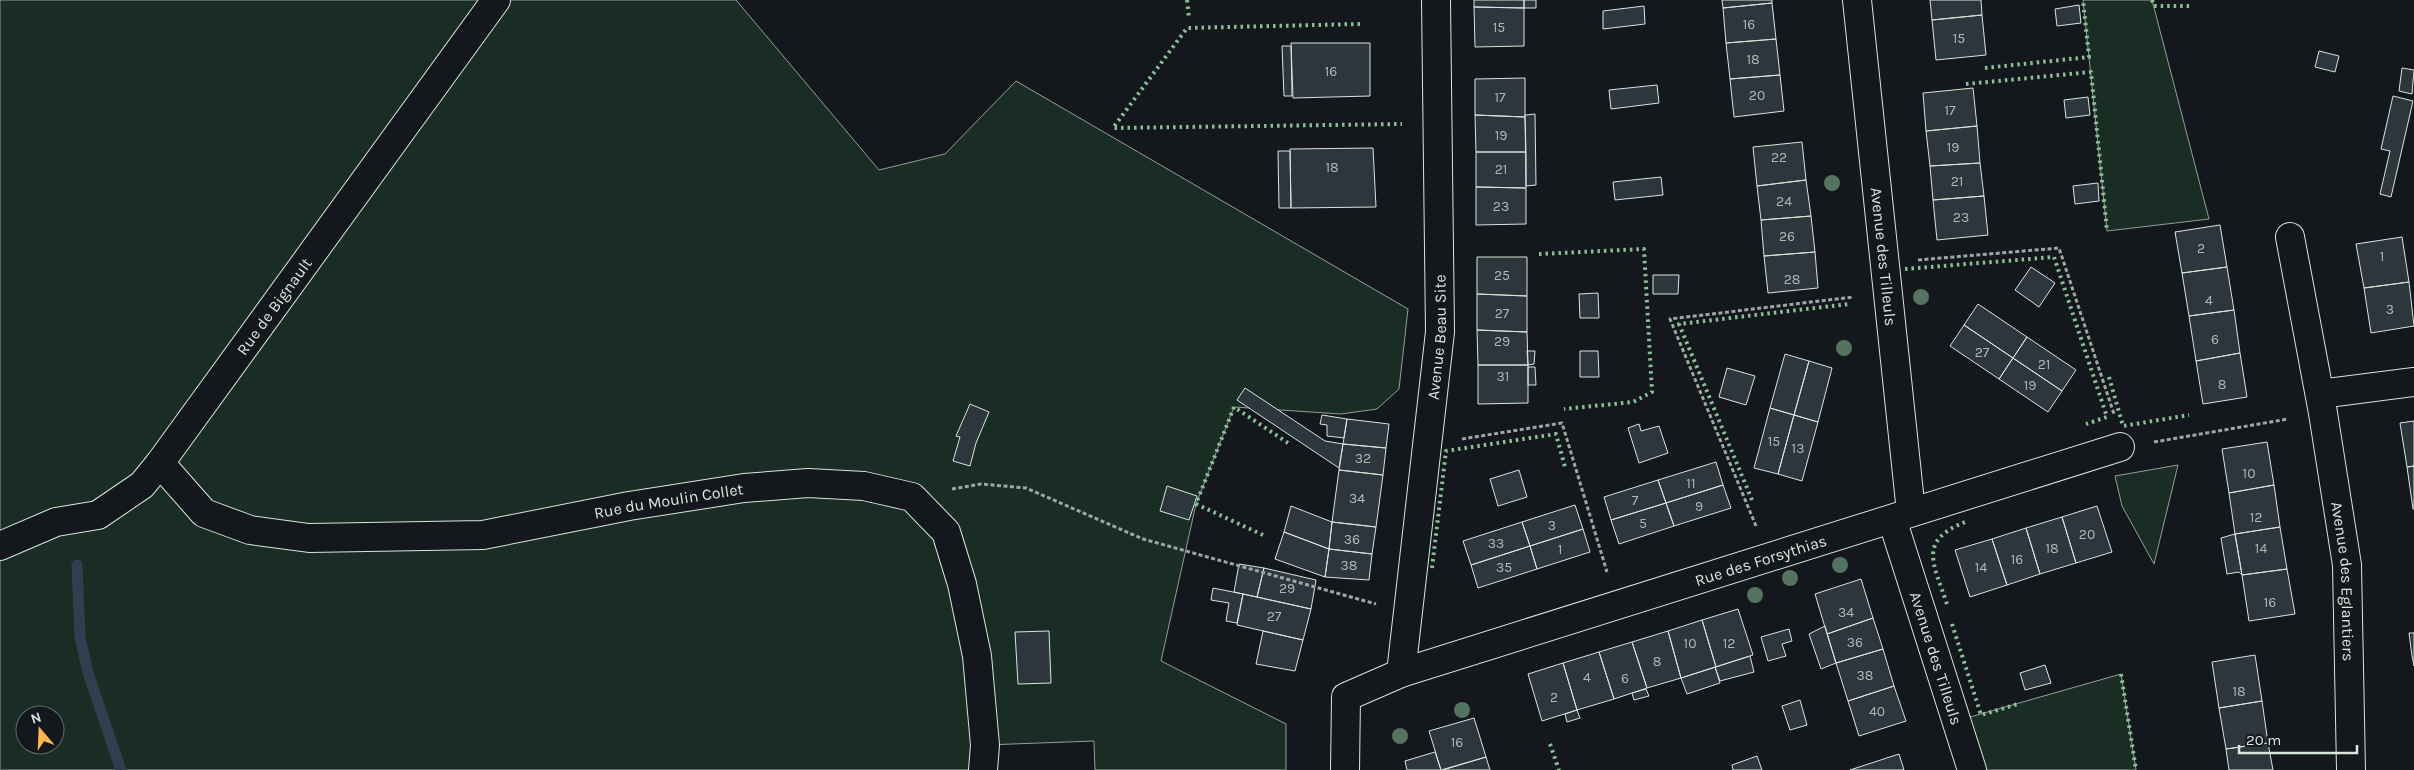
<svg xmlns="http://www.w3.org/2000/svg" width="2414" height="770" font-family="Karla,sans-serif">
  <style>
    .green { fill: #1a2d24; stroke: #939e99; fill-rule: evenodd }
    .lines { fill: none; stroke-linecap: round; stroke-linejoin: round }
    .stream { stroke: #2f3f4d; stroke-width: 11 }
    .building { fill: #2c363c; stroke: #d8e6dc }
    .minor-casing { stroke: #d8e6dc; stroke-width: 30 }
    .path { stroke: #9da8a2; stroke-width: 3; stroke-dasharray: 4 2.5; stroke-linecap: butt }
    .minor { stroke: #14181c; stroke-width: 28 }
    .hedge { stroke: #8ac095; stroke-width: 4; stroke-dasharray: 2.5 4; stroke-linecap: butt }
    .tree { fill: #55745f }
    .labels { text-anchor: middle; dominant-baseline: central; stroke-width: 4; stroke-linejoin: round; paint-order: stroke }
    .number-label { font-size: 14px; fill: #adbab4 }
    .street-label { font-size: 16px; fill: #d8e6dc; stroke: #14181c }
  </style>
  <rect width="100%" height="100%" fill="#14181c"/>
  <path class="green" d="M0 0H736L879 170 945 154 1016 81 1408 309 1399 389 1377 409 1341 414 1234 407 1196 504 1161 661 1286 724V770H1095L1094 741 985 745 983 770H0ZM25 715H55V745H25Z
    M2083 0H2152L2209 219 2107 231Z
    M2178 465 2154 564 2122 506 2115 476Z
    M2121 674 2136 770H1972L1956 721Z"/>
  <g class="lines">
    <path class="stream" d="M77 565 80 637 88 673 121 770"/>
  </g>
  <path class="building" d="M1474 0H1524V8L1474 7Z
    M1524 0H1536V8H1524Z
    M1722 0H1772V3L1723 8Z
    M1930 0H1981L1982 15 1932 20Z
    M1772 3 1776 39 1726 43 1723 8Z
    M2079 5 2081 23 2057 26 2055 9Z
    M1644 6 1645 24 1603 29V11Z
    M1474 7 1524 8V46L1475 47Z
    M1982 15 1986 55 1936 60 1932 20Z
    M1776 39 1780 75 1730 79 1726 43Z
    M1291 43H1370V96L1293 98Z
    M1282 46H1291L1292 96H1284Z
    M2319 51 2339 56 2335 72 2315 67Z
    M2402 68 2414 70 2412 94 2399 91Z
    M1780 75 1784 111 1734 117 1730 79Z
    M1525 78V117L1475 115V79Z
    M1657 85 1659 103 1611 109 1609 90Z
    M1973 88 1977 126 1926 131 1923 93Z
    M2393 96 2413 101 2391 197 2380 194 2390 151 2381 149Z
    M2088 97 2090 115 2066 118 2064 100Z
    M1535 114 1536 185 1526 186 1525 115Z
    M1475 115 1525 117 1526 152H1476Z
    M1977 126 1980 163 1930 166 1926 131Z
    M1802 142 1806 180 1757 186 1753 147Z
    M1373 148 1376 207 1291 208 1290 149Z
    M1278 151H1290L1291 208H1279Z
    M1476 152H1526V188L1476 187Z
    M1980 163 1984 196 1933 200 1930 166Z
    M1661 177 1663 195 1615 200 1613 182Z
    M1806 180 1811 216 1761 220 1757 186Z
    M2098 183 2099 201 2075 204 2073 186Z
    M1476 187 1526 188V224L1476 225Z
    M1984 196 1988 235 1937 240 1933 200Z
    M1811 216 1815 252 1764 256 1761 220Z
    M2220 225 2227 267 2182 273 2175 232Z
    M2402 237 2409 282 2364 288 2356 244Z
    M1815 252 1818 288 1768 293 1764 256Z
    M1477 257H1527V296L1477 294Z
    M2031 267 2055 283 2039 307 2015 290Z
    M2227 267 2234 310 2189 316 2182 273Z
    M1653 275H1679L1678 294H1653Z
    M2409 282 2414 326 2371 333 2364 288Z
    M1598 293 1599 318H1580L1579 294Z
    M1477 294 1527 296V332L1477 330Z
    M1978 304 2027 337 2013 358 1964 325Z
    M2234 310 2240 353 2196 361 2189 316Z
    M1964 325 2013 358 1999 379 1950 346Z
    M1477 330 1527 332 1528 365H1478Z
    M2027 337 2076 370 2062 391 2013 358Z
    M1527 351H1535L1534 364 1528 365Z
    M1580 351H1598L1599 377H1580Z
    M2240 353 2247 397 2203 404 2196 361Z
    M1785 354 1809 361 1794 415 1770 408Z
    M2013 358 2062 391 2048 412 1999 379Z
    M1809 361 1832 368 1818 422 1794 415Z
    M1478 365H1528V403L1478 404Z
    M1528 367H1535L1536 385H1528Z
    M1727 368 1755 376 1746 405 1719 397Z
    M1245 388 1325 441 1343 444 1339 468 1237 400Z
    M970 404 989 412 976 443 970 466 953 461 960 437 956 436Z
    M1770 408 1794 415 1778 474 1754 468Z
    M1322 415 1347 419 1344 438 1327 436V425L1320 424Z
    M1794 415 1818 422 1802 481 1778 474Z
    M1347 419 1389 424 1386 448 1343 444Z
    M2414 421V466L2407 467 2400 423Z
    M1639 424 1641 431 1659 426 1668 453 1639 463 1628 428Z
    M2267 442 2274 485 2229 493 2222 449Z
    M1343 444 1386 448 1383 475 1339 470Z
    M1716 462 1723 485 1666 503 1658 480Z
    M2414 466V509H2413L2407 467Z
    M1339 470 1383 475 1376 527 1332 522Z
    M1519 470 1527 497 1498 506 1490 479Z
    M1658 480 1666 503 1611 520 1604 497Z
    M1723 485 1731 508 1674 526 1666 503Z
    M2274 485 2280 527 2235 534 2229 493Z
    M1167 486 1197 496 1189 520 1160 511Z
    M1666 503 1674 526 1619 544 1611 520Z
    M1575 505 1583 529 1530 546 1522 522Z
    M1291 506 1332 522 1329 549 1284 532Z
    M2097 506 2112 552 2076 563 2062 517Z
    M2062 517 2076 563 2040 574 2026 528Z
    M1332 522 1376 527 1372 554 1329 549Z
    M1522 522 1530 546 1471 565 1463 541Z
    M2280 527 2287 569 2242 575 2235 534Z
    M2026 528 2040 574 2007 585 1992 539Z
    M1583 529 1590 552 1537 569 1530 546Z
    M1284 532 1329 549 1325 577 1275 559Z
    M2235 534 2242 575 2239 572 2227 574 2221 538Z
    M1992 539 2007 585 1970 597 1955 550Z
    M1530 546 1537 569 1478 588 1471 565Z
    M1329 549 1372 554 1369 580 1325 577Z
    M1239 564 1264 568 1257 597 1234 592Z
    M1264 568 1316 580 1311 609 1257 597Z
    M2287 569 2295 614 2249 621 2242 575Z
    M1861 579 1873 618 1827 634 1815 594Z
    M1213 588 1243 594 1237 623 1226 621 1229 603 1211 600Z
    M1243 594 1311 609 1303 640 1237 625Z
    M1738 609 1753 655 1716 667 1702 620Z
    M1873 618 1883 649 1836 663 1827 634Z
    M1702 620 1716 667 1681 678 1668 631Z
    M1825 626 1836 663 1821 669 1809 634Z
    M1789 629 1792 641 1782 644 1786 656 1768 661 1761 637Z
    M1049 631 1051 683 1018 684 1015 632Z
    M1263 631 1303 640 1295 671 1256 664Z
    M1668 631 1681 678 1647 688 1632 642Z
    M2409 633H2414V666L2412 656Z
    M1632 642 1647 688 1614 699 1599 652Z
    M1883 649 1894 686 1848 701 1836 663Z
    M1599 652 1614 699 1577 710 1563 663Z
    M2255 655 2262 701 2219 708 2212 662Z
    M1750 656 1754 672 1720 681 1715 667Z
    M1563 663 1577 710 1542 721 1528 674Z
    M2045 665 2051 683 2025 690 2020 673Z
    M1715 667 1720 683 1687 694 1681 678Z
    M1894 686 1906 721 1859 736 1848 701Z
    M1646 689 1649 696 1634 700 1632 693Z
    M1800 700 1807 725 1790 730 1782 706Z
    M2262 701 2268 743 2226 749 2219 708Z
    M1577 710 1580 718 1567 722 1565 714Z
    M1474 718 1486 757 1441 770 1429 731Z
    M2268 743 2273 770H2229L2226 749Z
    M1435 752 1441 770H1407L1405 761Z
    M1899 754 1904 770H1850Z
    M1757 756 1762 770H1733L1732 765Z
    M1486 757 1490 770H1442H1443Z"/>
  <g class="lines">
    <g class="minor-casing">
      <g id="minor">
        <path id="s1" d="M1857 0 1911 512"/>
        <path id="s2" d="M2290 237 2323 413 2347 565 2351 770"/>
        <path d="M2320 394 2414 382"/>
        <path id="s3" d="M160 463 204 513 250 530 309 538 483 535 629 506 744 488 808 483 864 486 912 497 946 532 962 584 977 656 985 745 983 770"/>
        <path id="s4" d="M1892 519 1972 770"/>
        <path id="s5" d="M0 546 56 522 98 515 142 485 160 463 496 0"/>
        <path id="s6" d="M1401 673 1440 332 1436 0"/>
        <path id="s7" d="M1345 770 1346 697 1401 673 2120 447"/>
      </g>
    </g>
    <path class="path" d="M1918 260 2059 248 2114 414
      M1462 439 1562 423 1607 572
      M2154 442 2288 419
      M952 489 981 484 1026 488 1143 539 1376 604
      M1756 526 1670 319 1853 297"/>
    <use href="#minor" class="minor"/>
    <path class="hedge" d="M1187 0 1189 18
      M2152 0 2154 6H2193
      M1360 24 1187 28 1113 128 1402 124
      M1985 68 2089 57 2083 0
      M1966 84 2091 72 2107 231
      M1539 254 1644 249 1652 392 1633 402 1564 409
      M1905 269 2054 257 2107 417 2086 424
      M2109 377 2123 426 2189 415
      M1752 500 1679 324 1849 304
      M1263 535 1196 504 1234 407 1288 443
      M1432 568 1446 451 1556 434 1565 467
      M1947 604C1933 562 1917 540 1968 521
      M1952 624 1981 715 2018 704
      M2121 674 2136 770
      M1550 744 1559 770"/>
  </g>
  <g class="tree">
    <circle cx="1832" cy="183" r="8"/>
    <circle cx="1921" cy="297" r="8"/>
    <circle cx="1844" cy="348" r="8"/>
    <circle cx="1840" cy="565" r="8"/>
    <circle cx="1790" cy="578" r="8"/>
    <circle cx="1755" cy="595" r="8"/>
    <circle cx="1462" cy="710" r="8"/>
    <circle cx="1400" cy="736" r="8"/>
  </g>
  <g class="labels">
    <g class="number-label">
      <text x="1749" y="24">16</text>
      <text x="1499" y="27">15</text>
      <text x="1959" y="38">15</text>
      <text x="1753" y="59">18</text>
      <text x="1331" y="71">16</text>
      <text x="1757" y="95">20</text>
      <text x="1500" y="97">17</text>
      <text x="1950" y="110">17</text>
      <text x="1501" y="135">19</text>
      <text x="1953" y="147">19</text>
      <text x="1779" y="157">22</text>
      <text x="1332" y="167">18</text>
      <text x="1501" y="169">21</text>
      <text x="1957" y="181">21</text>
      <text x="1784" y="201">24</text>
      <text x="1501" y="206">23</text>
      <text x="1961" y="217">23</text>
      <text x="1787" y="236">26</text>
      <text x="2201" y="248">2</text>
      <text x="2382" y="256">1</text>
      <text x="1502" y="275">25</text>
      <text x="1792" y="279">28</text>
      <text x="2209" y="300">4</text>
      <text x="2390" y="309">3</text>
      <text x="1502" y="313">27</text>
      <text x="2215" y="339">6</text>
      <text x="1502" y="341">29</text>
      <text x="1982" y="352">27</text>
      <text x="2044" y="364">21</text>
      <text x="1503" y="376">31</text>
      <text x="2222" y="384">8</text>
      <text x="2030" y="385">19</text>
      <text x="1774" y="441">15</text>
      <text x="1798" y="448">13</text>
      <text x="1363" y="458">32</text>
      <text x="2249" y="473">10</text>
      <text x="1691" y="483">11</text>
      <text x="1357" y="498">34</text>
      <text x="1635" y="500">7</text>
      <text x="1699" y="506">9</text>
      <text x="2256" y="517">12</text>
      <text x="1643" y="523">5</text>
      <text x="1552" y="525">3</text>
      <text x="2087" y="534">20</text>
      <text x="1352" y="539">36</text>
      <text x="1496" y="543">33</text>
      <text x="2052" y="548">18</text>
      <text x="2261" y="548">14</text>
      <text x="1560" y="549">1</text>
      <text x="2017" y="559">16</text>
      <text x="1349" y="565">38</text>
      <text x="1504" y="567">35</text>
      <text x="1981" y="567">14</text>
      <text x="1287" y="588">29</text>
      <text x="2270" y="602">16</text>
      <text x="1846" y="612">34</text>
      <text x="1274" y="616">27</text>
      <text x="1855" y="642">36</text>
      <text x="1690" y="643">10</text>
      <text x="1729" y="643">12</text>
      <text x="1657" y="661">8</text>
      <text x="1865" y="675">38</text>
      <text x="1587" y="677">4</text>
      <text x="1625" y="678">6</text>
      <text x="2239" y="691">18</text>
      <text x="1554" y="697">2</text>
      <text x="1877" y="711">40</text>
      <text x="1457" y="742">16</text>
    </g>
    <g class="street-label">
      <text stroke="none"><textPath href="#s1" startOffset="258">Avenue des Tilleuls</textPath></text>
      <text stroke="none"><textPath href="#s5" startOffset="379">Rue de Bignault</textPath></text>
      <text stroke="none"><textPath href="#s6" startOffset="338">Avenue Beau Site</textPath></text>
      <text stroke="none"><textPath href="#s3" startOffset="538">Rue du Moulin Collet</textPath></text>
      <text stroke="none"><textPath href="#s7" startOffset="510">Rue des Forsythias</textPath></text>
      <text stroke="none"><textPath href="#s2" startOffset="349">Avenue des Eglantiers</textPath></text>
      <text stroke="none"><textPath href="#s4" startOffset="146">Avenue des Tilleuls</textPath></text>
    </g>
  </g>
  <g transform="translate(40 730) rotate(341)"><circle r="24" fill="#14181c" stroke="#626a69"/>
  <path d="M0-4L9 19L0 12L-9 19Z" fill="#ffb74d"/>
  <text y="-8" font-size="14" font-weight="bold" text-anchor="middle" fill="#d8e6dc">N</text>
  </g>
  <path d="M2239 745v8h118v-8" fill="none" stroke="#d8e6dc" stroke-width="2.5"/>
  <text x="2246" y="745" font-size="15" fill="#d8e6dc" stroke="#14181c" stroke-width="4" paint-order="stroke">20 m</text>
</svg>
